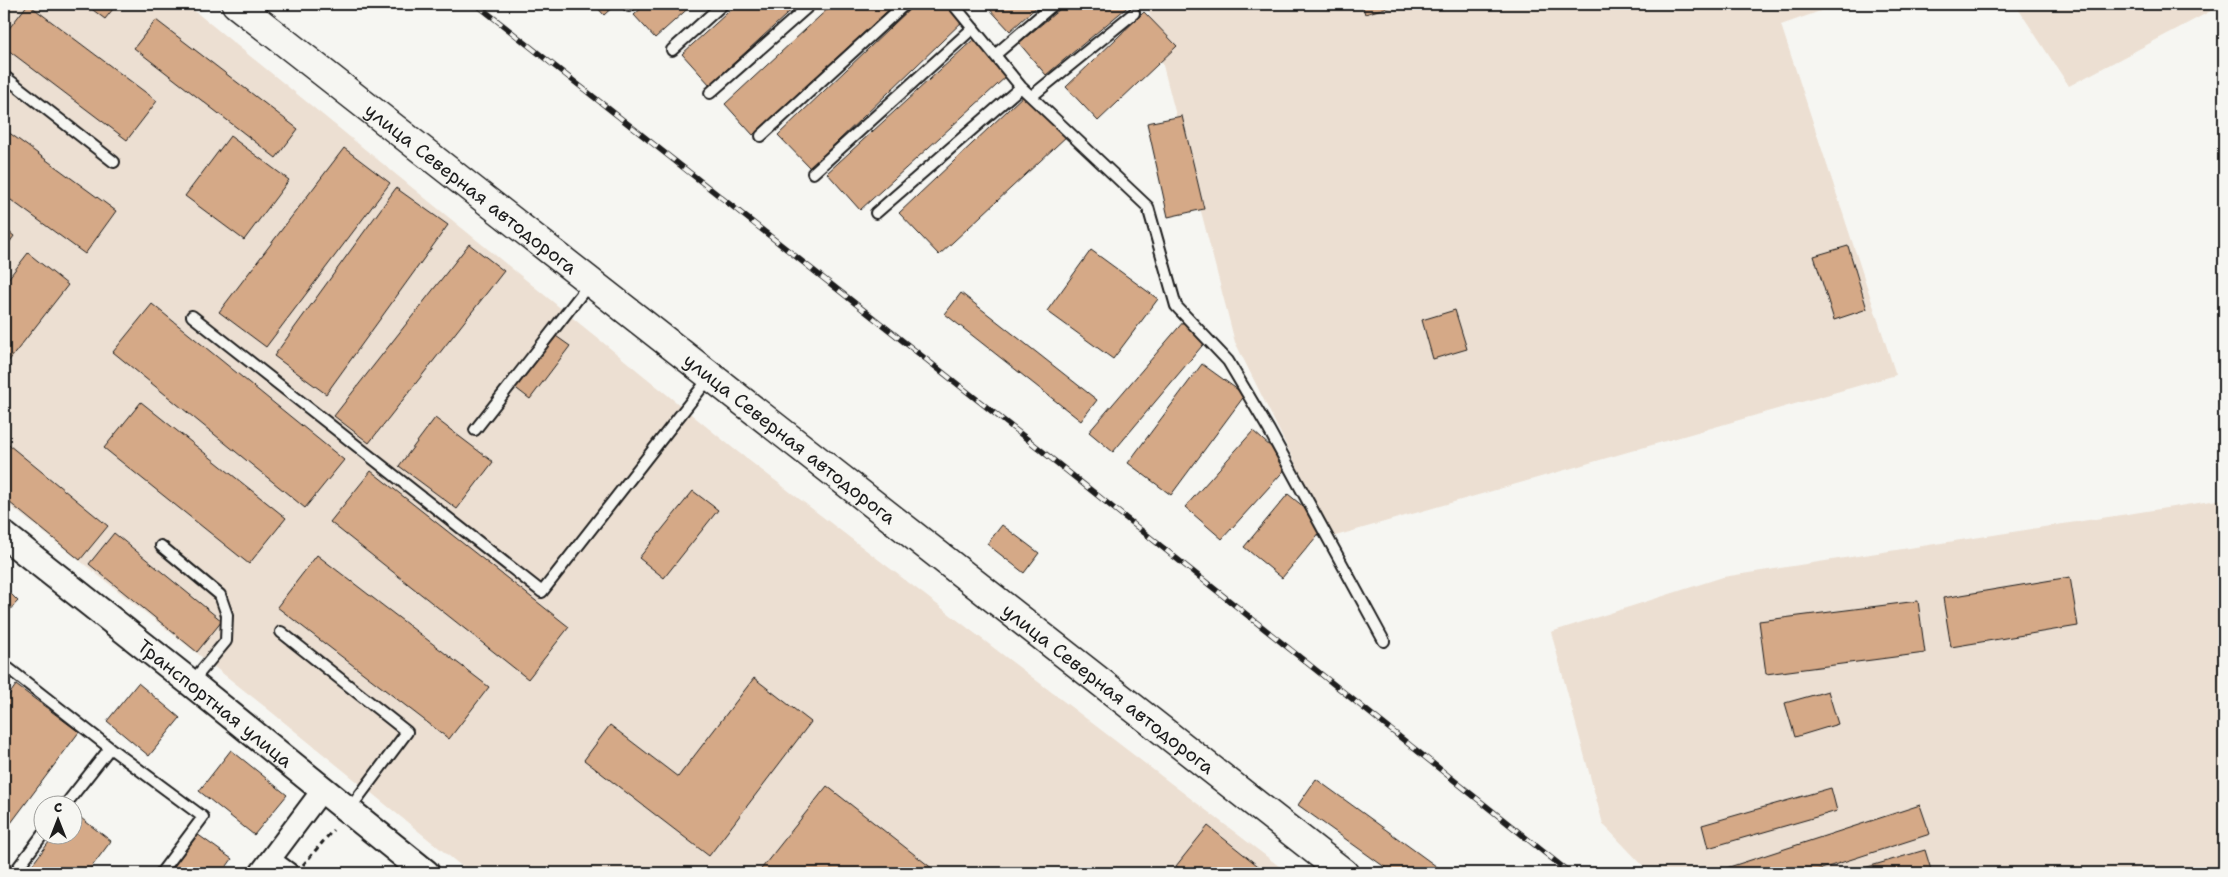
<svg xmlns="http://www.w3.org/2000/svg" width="2228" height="877" font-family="'Shantell Sans',sans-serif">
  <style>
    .built { fill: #ecdfd2 }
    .building { fill: #d5a987; stroke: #1c1c1c }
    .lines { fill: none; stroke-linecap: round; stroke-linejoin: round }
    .service-casing { stroke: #1c1c1c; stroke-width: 14 }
    .minor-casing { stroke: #1c1c1c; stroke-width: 24 }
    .tertiary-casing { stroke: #1c1c1c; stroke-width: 30 }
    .secondary-casing { stroke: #1c1c1c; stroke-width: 31 }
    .path { stroke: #1c1c1c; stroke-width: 3; stroke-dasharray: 5 4; stroke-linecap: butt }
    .service { stroke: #f6f6f2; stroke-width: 10 }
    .minor { stroke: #f6f6f2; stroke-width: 20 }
    .tertiary { stroke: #f6f6f2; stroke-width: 26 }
    .secondary { stroke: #f6f6f2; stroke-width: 28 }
    .rail-casing { stroke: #1c1c1c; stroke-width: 5.5 }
    .rail { stroke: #f6f6f2; stroke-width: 4; stroke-dasharray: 11; stroke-linecap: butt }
    .labels { text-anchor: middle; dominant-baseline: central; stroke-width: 4; stroke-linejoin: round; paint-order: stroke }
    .street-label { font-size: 19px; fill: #1c1c1c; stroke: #f6f6f2 }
  </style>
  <rect width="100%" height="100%" fill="#f6f6f2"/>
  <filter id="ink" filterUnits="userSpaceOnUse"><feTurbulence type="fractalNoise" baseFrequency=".02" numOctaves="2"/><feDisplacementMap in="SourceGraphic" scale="10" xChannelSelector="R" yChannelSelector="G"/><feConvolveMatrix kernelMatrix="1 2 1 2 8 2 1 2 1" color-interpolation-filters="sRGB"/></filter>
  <g filter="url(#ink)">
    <path class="built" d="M4 4H186L734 449 1288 873H470L264 706 4 501Z
      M1147 4H1840L1781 25 1896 375 1332 537 1235 342Z
      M2015 4H2224L2069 86Z
      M2224 499V873H1650L1603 824 1551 632 1723 577Z"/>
    <path class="building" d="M28 4 157 101 127 140 4 47V35Z
      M85 4H117L105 19Z
      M594 4H616L604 15Z
      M646 4H693L655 38 634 15Z
      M737 4H798L710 85 682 54Z
      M833 4H895L753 135 725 104Z
      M915 4H952L966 18 810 168 778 135Z
      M985 4H1040L1010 31Z
      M1066 4H1131L1046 75 1019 43Z
      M1362 4H1399L1365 14Z
      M1144 12 1177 46 1098 121 1066 87Z
      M156 20 298 129 276 158 134 48Z
      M975 38 1008 75 860 210 827 173Z
      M1027 92 1068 135 939 255 899 213Z
      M1182 116 1204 209 1168 217 1147 123Z
      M4 129 116 211 85 254 4 195Z
      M230 136 289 180 244 240 185 196Z
      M344 148 390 183 266 347 219 312Z
      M396 188 448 225 326 394 274 356Z
      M4 228 14 236 4 250Z
      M469 244 504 271 369 443 334 416Z
      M1848 246 1867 309 1834 320 1814 256Z
      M1091 250 1158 299 1113 359 1047 311Z
      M28 253 68 285 4 367V284Z
      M961 293 1097 400 1081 421 945 314Z
      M152 304 344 460 305 508 113 352Z
      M1455 310 1467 349 1433 359 1422 320Z
      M1184 321 1207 340 1113 452 1089 432Z
      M553 334 570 346 530 399 513 386Z
      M1202 364 1245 395 1171 495 1128 463Z
      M141 402 286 518 249 564 104 448Z
      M435 418 493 462 457 509 399 466Z
      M1253 431 1290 464 1222 539 1185 507Z
      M4 441 108 526 80 560 4 498Z
      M371 471 569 627 528 679 330 522Z
      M693 491 718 510 664 578 639 558Z
      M1288 494 1326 525 1282 578 1244 547Z
      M1002 525 1039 553 1024 573 987 544Z
      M114 533 222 621 197 652 89 564Z
      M317 555 489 687 449 739 277 607Z
      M2070 577 2078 626 1951 647 1943 598Z
      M4 587 18 601 4 616Z
      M1918 601 1925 653 1766 674 1759 621Z
      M754 678 811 722 709 856 584 760 610 725 678 777Z
      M138 683 180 718 149 756 107 721Z
      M16 685 79 732 11 823 4 817V702Z
      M1828 691 1838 724 1795 737 1785 703Z
      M231 750 287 795 254 835 199 791Z
      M1316 779 1440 869 1436 873H1393L1298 805Z
      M827 786 938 873H758Z
      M1831 788 1837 811 1708 848 1702 825Z
      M1920 805 1930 834 1809 873H1718L1717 871Z
      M73 812 111 841 87 873H26L55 834H72Z
      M1208 826 1267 873H1186L1176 866Z
      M197 834 232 859 222 873H169Z
      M1925 850 1932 873H1847Z"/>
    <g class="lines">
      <g class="service-casing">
        <path id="service" d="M953 4 1021 87 1148 207 1176 306 1228 361 1269 430 1384 641
          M629 6 631 4
          M672 50 723 4
          M995 55 1054 4
          M4 76 114 162
          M710 93 811 4
          M1032 96 1134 13
          M761 136 905 4
          M813 173 973 28
          M876 213 1021 87
          M192 316 542 592 710 377
          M475 430 590 283
          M161 546 220 595 227 615 226 641 191 683
          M281 632 407 732 348 811
          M4 665 110 748 66 804
          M110 748 203 817 161 873
          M14 873 43 834"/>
      </g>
      <g class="minor-casing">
        <path id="minor" d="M270 860 288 873
          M260 873 323 789"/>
      </g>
      <g class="tertiary-casing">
        <g id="tertiary">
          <path id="s1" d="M4 535 191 683 426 873"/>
        </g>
      </g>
      <g class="secondary-casing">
        <g id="secondary">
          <path id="s2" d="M236 4 1344 873"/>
        </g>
      </g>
      <path class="path" d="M303 865 333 830"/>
      <use href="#service" class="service"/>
      <use href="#minor" class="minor"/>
      <use href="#tertiary" class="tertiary"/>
      <use href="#secondary" class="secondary"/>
      <g class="rail-casing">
        <path id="rail" d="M476 4 1022 435 1570 873"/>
      </g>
      <use href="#rail" class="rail"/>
    </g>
  </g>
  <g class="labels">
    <g class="street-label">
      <text stroke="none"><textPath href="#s2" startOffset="299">улица Северная автодорога</textPath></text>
      <text stroke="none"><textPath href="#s2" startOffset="704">улица Северная автодорога</textPath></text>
      <text stroke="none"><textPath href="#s2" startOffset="1109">улица Северная автодорога</textPath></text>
      <text stroke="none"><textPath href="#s1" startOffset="270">Транспортная улица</textPath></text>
    </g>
  </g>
  <rect width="2228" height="877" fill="none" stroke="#f6f6f2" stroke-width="20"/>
  <rect x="10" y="10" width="2208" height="857" fill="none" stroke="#1c1c1c" stroke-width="2" filter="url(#ink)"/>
  <g transform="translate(58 820)"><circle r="24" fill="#f6f6f2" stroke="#9f9f9c"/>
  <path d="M0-4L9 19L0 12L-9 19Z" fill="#1c1c1c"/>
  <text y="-8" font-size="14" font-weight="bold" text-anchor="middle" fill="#1c1c1c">С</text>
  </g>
</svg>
